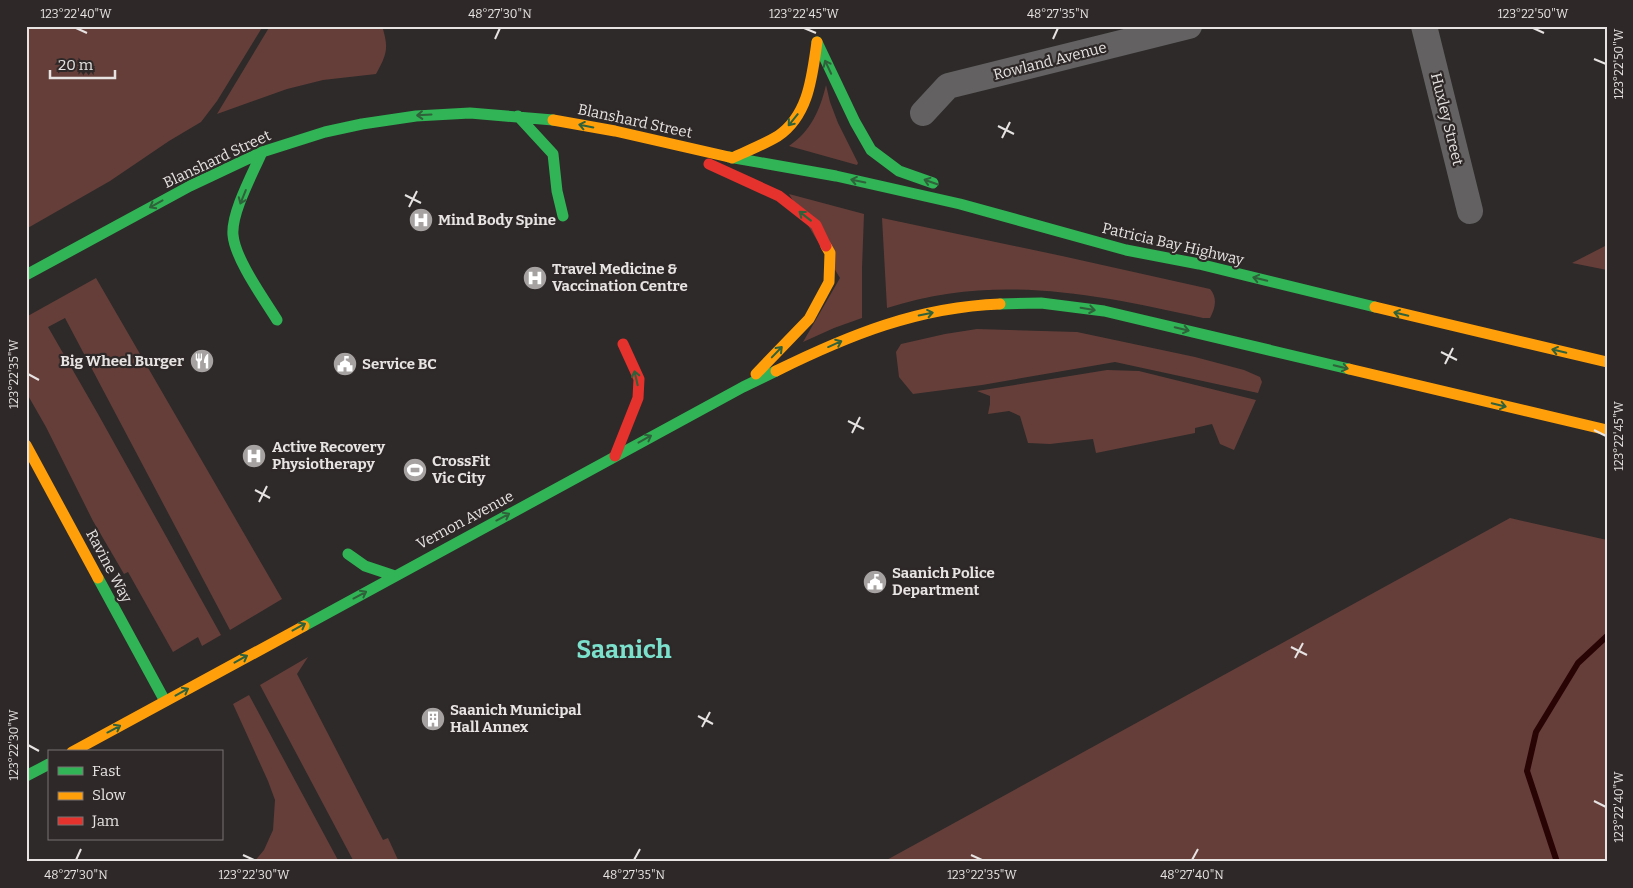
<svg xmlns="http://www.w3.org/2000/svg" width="1633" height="888" font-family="Bitter,serif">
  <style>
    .green { fill: #653e39 }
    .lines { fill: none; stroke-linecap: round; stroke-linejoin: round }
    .stream { stroke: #290404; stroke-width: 6 }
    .street { stroke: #636161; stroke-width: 26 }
    .fast { stroke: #30b455; stroke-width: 11 }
    .slow { stroke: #ff9f0a; stroke-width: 11 }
    .jam { stroke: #e5322d; stroke-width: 11 }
    .oneway { stroke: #2f613a }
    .ticks { fill: none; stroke: #e6e3e2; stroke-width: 2 }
    .labels { text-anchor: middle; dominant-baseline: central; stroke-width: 4.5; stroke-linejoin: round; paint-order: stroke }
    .street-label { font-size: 15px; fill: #e6e3e2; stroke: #2e2928 }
    .poi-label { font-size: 15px; font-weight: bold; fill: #e6e3e2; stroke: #2e2928; text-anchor: start }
    .town-label { font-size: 25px; font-weight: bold; fill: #7be0cc; stroke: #2e2928 }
    .neatline { fill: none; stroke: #e6e3e2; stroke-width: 2 }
    .ticks-label { font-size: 12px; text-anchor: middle; fill: #e6e3e2 }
  </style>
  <rect width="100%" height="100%" fill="#2d2a29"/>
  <path class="green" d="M26 26H263L217 101 201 122 169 141 110 181 26 229Z
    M270 26H382C389 48 387 54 376 74L323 80 287 89 217 114Z
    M826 85 830 102 838 123 858 163 857 165 789 146C811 131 820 110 826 85Z
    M789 194 864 214 862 268V318L834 328 803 342 840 278Z
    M882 218 1062 256 1210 289C1218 298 1215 309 1210 318H1203C1095 294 996 273 887 308Z
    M1607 245V270L1572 263Z
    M96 278 282 599 230 630 65 318 48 327 98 414 221 635 202 646 198 637 173 652 128 572 124 574 93 521 46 427 26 392V317Z
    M977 329 1077 332 1195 357 1244 370 1260 377 1262 382 1258 393 1115 362 982 385 913 394 899 377 896 352 901 344 945 334Z
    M1107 370 1139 371 1256 400 1234 450 1220 444 1212 424 1195 428V433L1096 453 1093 439 1050 444 1028 443 1020 416 1009 411 988 414 990 404V396L977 391Z
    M1510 518 1607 540V862H883Z
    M308 657 297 674 383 840 388 838 399 862H354L260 685Z
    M249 695 339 862H254L264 850 273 830 275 800 268 781 233 704Z"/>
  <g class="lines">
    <path class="stream" d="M1557 862 1527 771 1536 732 1578 663 1607 636"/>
    <path class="street" d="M1424 26 1470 211
      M923 113 948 86 1189 26"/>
    <path class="fast" d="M817 42 855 122 871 150 899 171 933 183
      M518 116 553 154 557 191 563 216
      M262 152C253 173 231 213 233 235 235 259 264 299 277 320
      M729 157 836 176 960 204 1126 250 1199 264 1375 307
      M26 275 190 186 262 152 325 132 362 124 416 116 470 113 553 120
      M1000 304 1041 303 1104 311 1349 369
      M348 554 365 566 395 576
      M98 578 165 701
      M304 626 743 387 776 371
      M26 776 49 764"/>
    <path class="slow" d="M553 120 615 131 729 157
      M732 158C747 151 763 145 778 136 809 115 812 76 817 42
      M1375 307 1607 362
      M1349 369 1607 430
      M776 371C849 335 918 307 1000 304
      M756 374 809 319 829 282 830 253 826 246
      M26 445 98 578
      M72 752 304 626"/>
    <path class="jam" d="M709 164 779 196 816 225 826 246
      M615 456 638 398 639 379 623 344"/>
  </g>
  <defs><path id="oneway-shaft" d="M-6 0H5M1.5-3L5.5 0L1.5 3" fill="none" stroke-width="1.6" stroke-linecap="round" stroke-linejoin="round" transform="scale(1.25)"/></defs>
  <g class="oneway">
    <use href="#oneway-shaft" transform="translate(828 67) rotate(-115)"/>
    <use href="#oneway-shaft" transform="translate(424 115) rotate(177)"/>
    <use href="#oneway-shaft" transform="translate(793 120) rotate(129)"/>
    <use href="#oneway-shaft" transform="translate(586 126) rotate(-169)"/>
    <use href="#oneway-shaft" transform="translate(858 181) rotate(-168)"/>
    <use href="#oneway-shaft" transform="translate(931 182) rotate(-161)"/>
    <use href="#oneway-shaft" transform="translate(243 197) rotate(112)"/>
    <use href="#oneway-shaft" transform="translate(156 204) rotate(151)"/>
    <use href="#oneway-shaft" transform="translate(805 216) rotate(-142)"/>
    <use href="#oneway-shaft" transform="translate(1260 279) rotate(-166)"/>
    <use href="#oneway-shaft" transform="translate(1088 309) rotate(9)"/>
    <use href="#oneway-shaft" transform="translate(926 314) rotate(-12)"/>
    <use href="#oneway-shaft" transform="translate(1401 314) rotate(-167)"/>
    <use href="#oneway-shaft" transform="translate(1182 329) rotate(13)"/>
    <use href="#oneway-shaft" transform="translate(835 344) rotate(-24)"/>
    <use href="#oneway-shaft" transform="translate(1559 351) rotate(-167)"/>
    <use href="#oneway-shaft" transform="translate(777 352) rotate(-46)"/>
    <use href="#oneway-shaft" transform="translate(1341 367) rotate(14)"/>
    <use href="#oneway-shaft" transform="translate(636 378) rotate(-103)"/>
    <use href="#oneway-shaft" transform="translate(1499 405) rotate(14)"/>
    <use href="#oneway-shaft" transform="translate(645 439) rotate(-29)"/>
    <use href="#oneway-shaft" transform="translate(503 517) rotate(-28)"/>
    <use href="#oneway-shaft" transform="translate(360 595) rotate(-28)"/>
    <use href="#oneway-shaft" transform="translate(299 627) rotate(-29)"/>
    <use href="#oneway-shaft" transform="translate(241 659) rotate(-29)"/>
    <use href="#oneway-shaft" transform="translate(182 692) rotate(-29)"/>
    <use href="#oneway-shaft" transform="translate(114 729) rotate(-28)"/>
  </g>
  <path class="ticks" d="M76 28 87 33M804 28 816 33M1533 28 1544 33M495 39 500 28M1053 39 1058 28M1594 59 1606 64M998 126 1014 134M1002 138 1010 122M405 195 421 203M409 207 417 191M1441 352 1457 360M1445 364 1453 348M28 374 39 380M848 421 864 429M1594 430 1606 436M852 433 860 417M255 490 270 498M259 502 267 486M1291 647 1307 655M1295 658 1303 643M698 716 713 724M702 727 710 712M28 745 39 751M1594 801 1606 807M243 855 254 860M971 855 982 860M76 860 81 849M634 860 640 849M1192 860 1198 849"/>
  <defs>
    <g id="hospital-disc" transform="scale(1.25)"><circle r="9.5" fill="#a5a2a1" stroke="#2e2928"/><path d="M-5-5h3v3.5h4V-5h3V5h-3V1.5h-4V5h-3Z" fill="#fff"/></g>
    <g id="restaurant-disc" transform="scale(1.25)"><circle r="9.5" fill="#a5a2a1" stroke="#2e2928"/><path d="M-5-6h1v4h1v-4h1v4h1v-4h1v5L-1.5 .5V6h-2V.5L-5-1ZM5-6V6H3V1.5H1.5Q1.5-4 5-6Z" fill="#fff"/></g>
    <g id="civic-disc" transform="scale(1.25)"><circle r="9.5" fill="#a5a2a1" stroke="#2e2928"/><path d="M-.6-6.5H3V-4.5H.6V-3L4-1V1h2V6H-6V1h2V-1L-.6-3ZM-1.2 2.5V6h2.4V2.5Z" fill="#fff"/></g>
    <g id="stadium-disc" transform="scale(1.25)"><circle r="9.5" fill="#a5a2a1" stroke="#2e2928"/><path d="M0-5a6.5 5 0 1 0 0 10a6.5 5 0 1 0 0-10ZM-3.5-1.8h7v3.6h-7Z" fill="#fff"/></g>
    <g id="building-disc" transform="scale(1.25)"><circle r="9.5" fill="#a5a2a1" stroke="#2e2928"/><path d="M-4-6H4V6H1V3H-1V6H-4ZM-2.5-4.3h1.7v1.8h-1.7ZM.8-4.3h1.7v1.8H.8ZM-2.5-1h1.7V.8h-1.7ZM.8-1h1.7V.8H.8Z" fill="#fff"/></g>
  </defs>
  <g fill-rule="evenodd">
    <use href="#hospital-disc" x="421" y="220"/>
    <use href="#hospital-disc" x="535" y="278"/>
    <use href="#restaurant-disc" x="202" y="361"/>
    <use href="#civic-disc" x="345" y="364"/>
    <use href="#hospital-disc" x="254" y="456"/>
    <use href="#stadium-disc" x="415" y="470"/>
    <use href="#civic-disc" x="875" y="582"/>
    <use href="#building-disc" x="433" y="719"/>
  </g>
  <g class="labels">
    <g class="street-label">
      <text transform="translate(1050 61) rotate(-14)">Rowland Avenue</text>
      <text transform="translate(1447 119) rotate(76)">Huxley Street</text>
      <text transform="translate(635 121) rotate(12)">Blanshard Street</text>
      <text transform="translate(217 159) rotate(-25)">Blanshard Street</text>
      <text transform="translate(1173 244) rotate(13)">Patricia Bay Highway</text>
      <text transform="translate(465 520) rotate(-28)">Vernon Avenue</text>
      <text transform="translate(109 566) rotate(62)">Ravine Way</text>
    </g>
    <g class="poi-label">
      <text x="438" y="220">Mind Body Spine</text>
      <text x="552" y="269">Travel Medicine &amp;<tspan x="552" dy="17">Vaccination Centre</tspan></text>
      <text x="184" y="361" text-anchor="end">Big Wheel Burger</text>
      <text x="362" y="364">Service BC</text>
      <text x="272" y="447">Active Recovery<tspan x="272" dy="17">Physiotherapy</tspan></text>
      <text x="432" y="461">CrossFit<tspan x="432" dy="17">Vic City</tspan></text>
      <text x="892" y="573">Saanich Police<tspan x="892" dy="17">Department</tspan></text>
      <text x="450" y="710">Saanich Municipal<tspan x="450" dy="17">Hall Annex</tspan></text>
    </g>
    <g class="town-label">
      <text x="624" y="650">Saanich</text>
    </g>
  </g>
  <rect width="1633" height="888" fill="none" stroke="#2e2928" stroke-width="55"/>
  <rect x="48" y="750" width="175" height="90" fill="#2e2928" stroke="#787372"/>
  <rect x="58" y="767" width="25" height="8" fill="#30b455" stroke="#787372"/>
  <text x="92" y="776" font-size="15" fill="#e6e3e2">Fast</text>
  <rect x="58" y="792" width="25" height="8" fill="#ff9f0a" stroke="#787372"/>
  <text x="92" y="800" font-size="15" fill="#e6e3e2">Slow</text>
  <rect x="58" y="817" width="25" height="8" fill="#e5322d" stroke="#787372"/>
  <text x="92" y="826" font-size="15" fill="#e6e3e2">Jam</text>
  <path d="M50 70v8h65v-8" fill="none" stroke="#e6e3e2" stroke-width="2.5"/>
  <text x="58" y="70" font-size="15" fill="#e6e3e2" stroke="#2e2928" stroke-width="4" paint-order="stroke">20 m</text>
  <rect x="28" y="28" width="1578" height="832" class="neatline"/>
  <g class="ticks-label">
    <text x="76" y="18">123°22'40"W</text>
    <text x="500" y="18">48°27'30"N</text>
    <text x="804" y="18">123°22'45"W</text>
    <text x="1058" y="18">48°27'35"N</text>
    <text x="1533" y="18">123°22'50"W</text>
    <text transform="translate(1619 64) rotate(-90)" y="4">123°22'50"W</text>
    <text transform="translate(14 374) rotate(-90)" y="4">123°22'35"W</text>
    <text transform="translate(1619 436) rotate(-90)" y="4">123°22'45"W</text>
    <text transform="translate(14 745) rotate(-90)" y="4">123°22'30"W</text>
    <text transform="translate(1619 807) rotate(-90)" y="4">123°22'40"W</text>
    <text x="76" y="879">48°27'30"N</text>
    <text x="254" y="879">123°22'30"W</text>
    <text x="634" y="879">48°27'35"N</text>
    <text x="982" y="879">123°22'35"W</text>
    <text x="1192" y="879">48°27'40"N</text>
  </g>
</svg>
